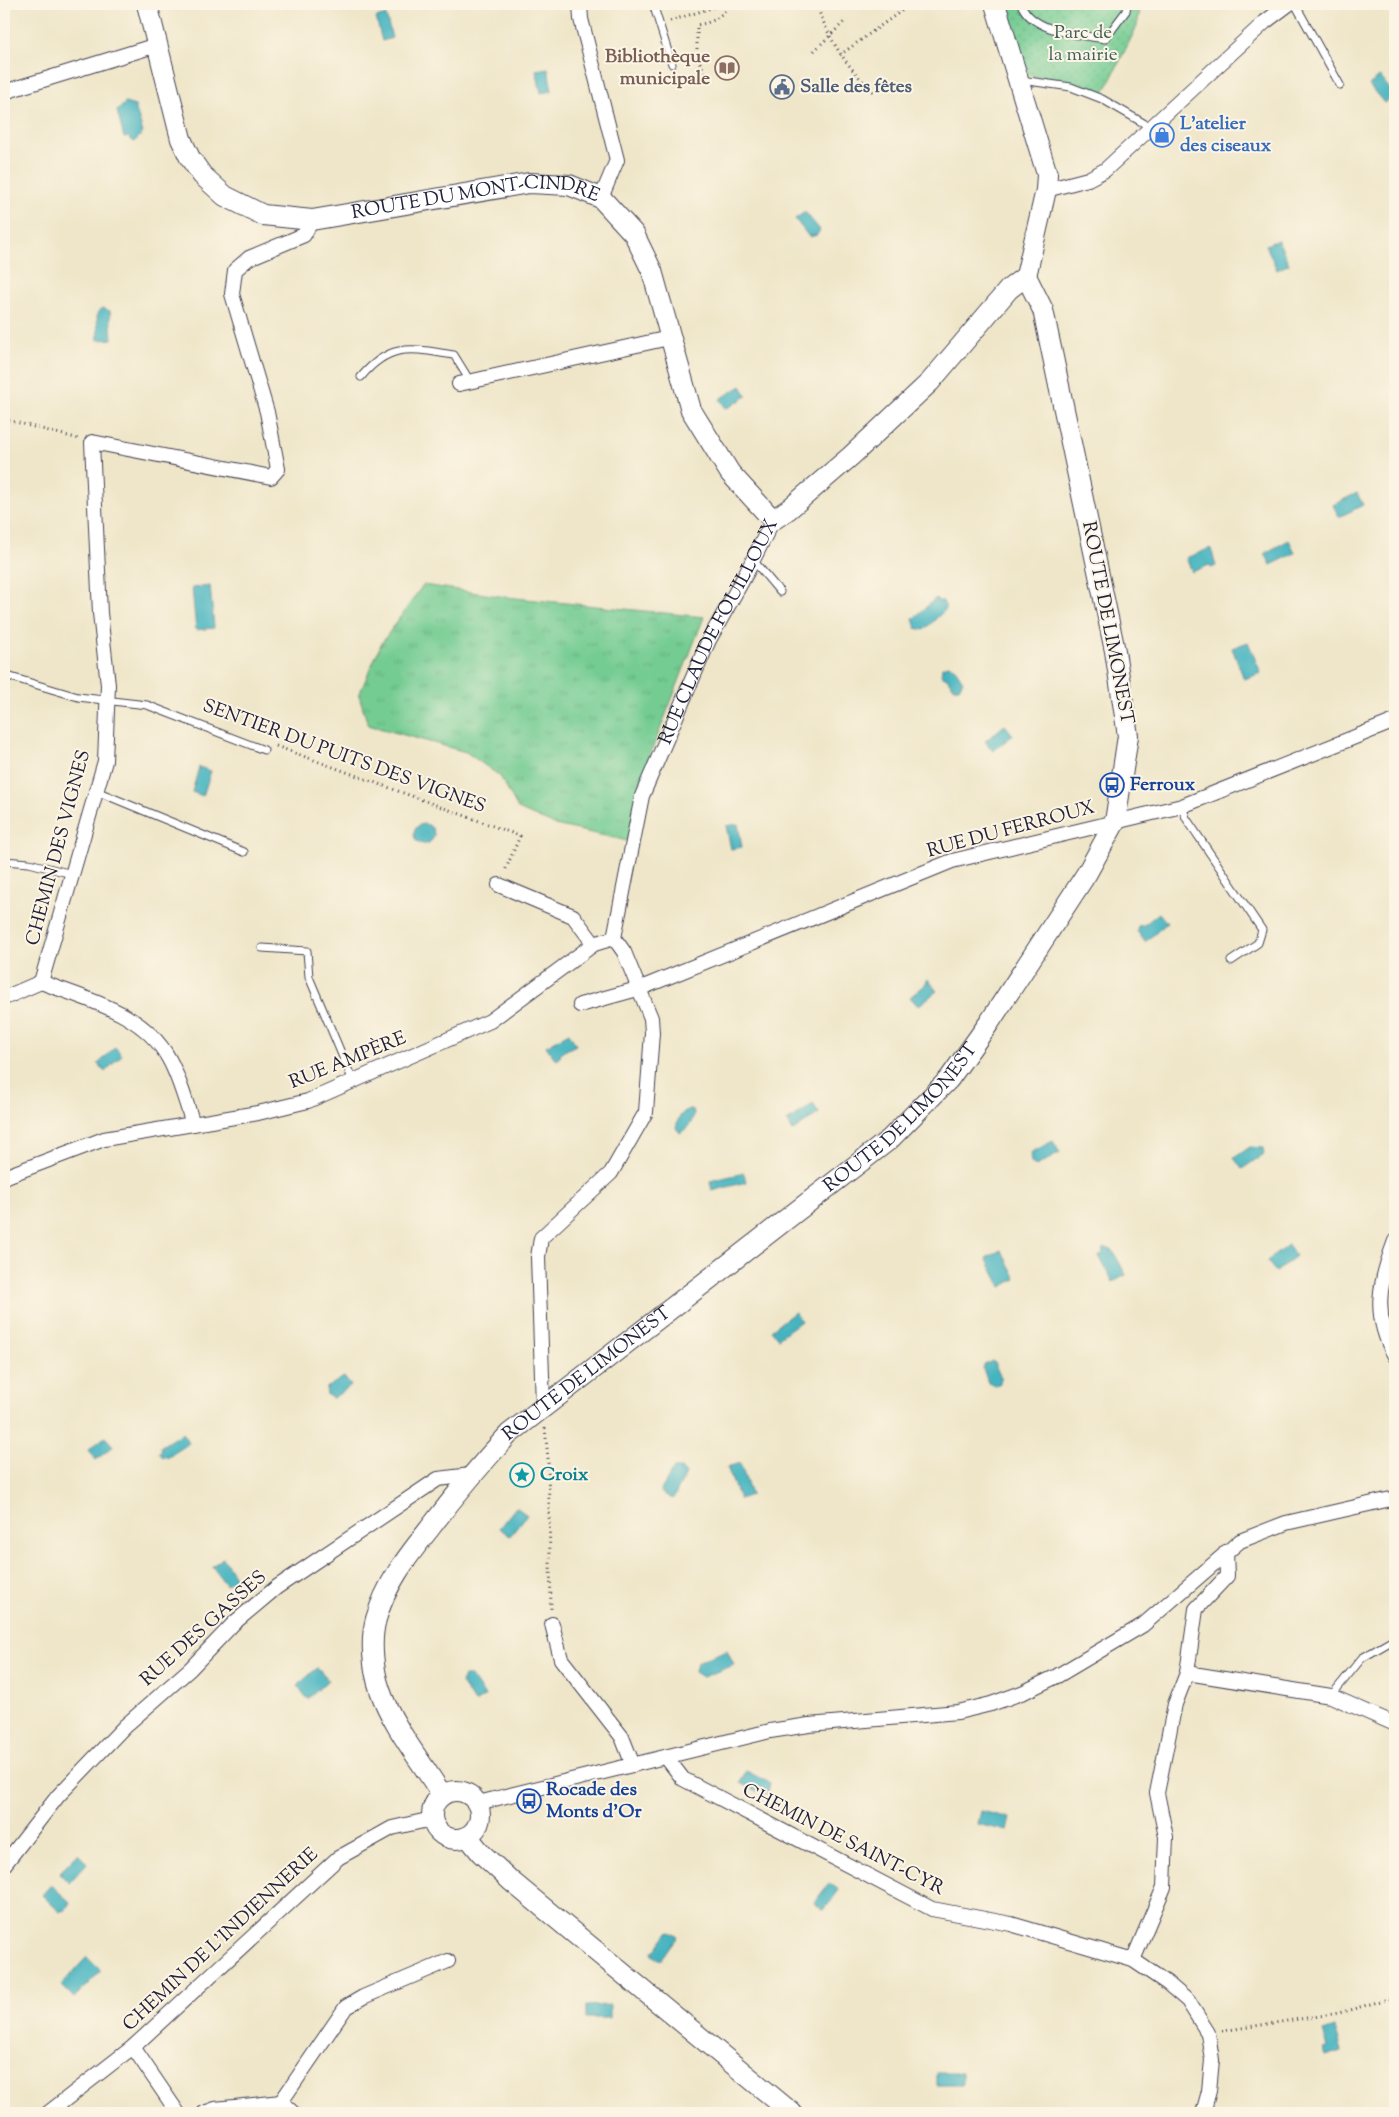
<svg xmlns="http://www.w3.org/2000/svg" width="1399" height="2117" font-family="'Sorts Mill Goudy',serif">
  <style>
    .grass { fill: url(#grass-tufts); stroke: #4b7767 }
    .park { fill: url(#park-dots); stroke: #4b7767 }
    .water { fill: #45b4c0; stroke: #346b7e }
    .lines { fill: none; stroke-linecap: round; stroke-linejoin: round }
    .lane-casing { stroke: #413f50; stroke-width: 9 }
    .street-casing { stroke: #413f50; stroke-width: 16 }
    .secondary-casing { stroke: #413f50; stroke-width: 22 }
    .path { stroke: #413f50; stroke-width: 3; stroke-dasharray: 1 4; stroke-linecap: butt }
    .lane { stroke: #fff; stroke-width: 7 }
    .street { stroke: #fff; stroke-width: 14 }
    .secondary { stroke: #fff; stroke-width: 20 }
    .labels { text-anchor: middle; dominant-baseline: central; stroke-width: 4; stroke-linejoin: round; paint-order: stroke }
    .park-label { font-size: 19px; fill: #3f5e5a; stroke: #fcf5e5 }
    .education-label { font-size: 19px; font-weight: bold; fill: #785e54; stroke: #fcf5e5; text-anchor: end }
    .service-label { font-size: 19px; font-weight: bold; fill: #4e5e75; stroke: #fcf5e5; text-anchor: start }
    .shop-label { font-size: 19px; font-weight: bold; fill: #366cbe; stroke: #fcf5e5; text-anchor: start }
    .street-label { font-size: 19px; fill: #22223b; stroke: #fcf5e5 }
    .transit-label { font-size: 19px; font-weight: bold; fill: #164399; stroke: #fcf5e5; text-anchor: start }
    .culture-label { font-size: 19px; font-weight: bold; fill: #0d838f; stroke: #fcf5e5; text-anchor: start }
  </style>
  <defs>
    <pattern id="grass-tufts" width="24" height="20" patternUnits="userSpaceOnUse" patternTransform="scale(1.25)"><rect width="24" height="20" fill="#74cc93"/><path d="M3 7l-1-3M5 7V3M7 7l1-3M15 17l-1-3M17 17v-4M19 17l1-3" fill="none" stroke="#64af80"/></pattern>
    <pattern id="park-dots" width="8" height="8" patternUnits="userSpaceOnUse" patternTransform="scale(1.25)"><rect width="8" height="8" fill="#74cc93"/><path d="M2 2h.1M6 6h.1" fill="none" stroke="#64af80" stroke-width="1.8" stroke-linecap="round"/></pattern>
  </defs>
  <rect width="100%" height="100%" fill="#fcf5e5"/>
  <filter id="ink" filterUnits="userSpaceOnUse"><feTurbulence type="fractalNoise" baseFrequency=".02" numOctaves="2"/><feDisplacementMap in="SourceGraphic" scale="10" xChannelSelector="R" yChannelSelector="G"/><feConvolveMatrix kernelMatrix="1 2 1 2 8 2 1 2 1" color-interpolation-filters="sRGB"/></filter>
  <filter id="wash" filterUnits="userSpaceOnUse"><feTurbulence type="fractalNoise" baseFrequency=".0096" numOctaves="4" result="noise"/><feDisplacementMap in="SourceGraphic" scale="20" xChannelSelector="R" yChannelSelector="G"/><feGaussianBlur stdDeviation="1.12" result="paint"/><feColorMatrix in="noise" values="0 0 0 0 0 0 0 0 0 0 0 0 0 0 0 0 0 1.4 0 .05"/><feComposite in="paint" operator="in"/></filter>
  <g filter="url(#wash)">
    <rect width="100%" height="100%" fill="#efe6c9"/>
    <path class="grass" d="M423 585 506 597 704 617 650 755 628 841 555 825 518 809 500 776 466 752 368 725 359 695 381 644Z"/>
    <path class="park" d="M1005 4H1141L1137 26 1103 95 1070 82 1027 75Z"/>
    <path class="water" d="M386 15 392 38 382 41 376 18Z
      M548 68 552 91 541 93 536 70Z
      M1380 76 1394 95 1384 103 1369 85Z
      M125 103 135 106 143 133 134 142 128 137 124 138 117 111Z
      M805 212 820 230 817 235 809 237 795 219Z
      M1278 240 1289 264 1277 270 1266 245Z
      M103 308 110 311 112 339 98 340 97 313Z
      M741 386 747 396 726 409 720 399Z
      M1357 493 1363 505 1339 517 1333 505Z
      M1289 540 1295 553 1271 565 1265 553Z
      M1211 548 1216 566 1211 568 1209 565 1192 572 1186 558Z
      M210 586 214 628 196 630 192 588Z
      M936 598 938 601H943L946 609 924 630 916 628 913 619Z
      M1248 642 1261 673 1244 679 1232 648Z
      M948 665 954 667 963 681 959 688H954L947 678 941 675 942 667Z
      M1005 725 1013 735 993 751 985 741Z
      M199 767 211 771 203 796 192 792Z
      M738 824 742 847 731 849 726 826Z
      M414 834a10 10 0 1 1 20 0a10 10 0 1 1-20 0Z
      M1159 913 1167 923 1145 942 1137 931 1138 926 1144 925Z
      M928 979 937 991 918 1006 910 997 924 986Z
      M569 1033 576 1045 560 1053 561 1056 556 1060 546 1046Z
      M115 1047 122 1055 105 1072 98 1064Z
      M813 1104 819 1113 793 1131 787 1122Z
      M689 1109 694 1112C693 1122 689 1127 680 1133L676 1128C678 1119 680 1113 689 1109Z
      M1053 1141 1060 1153 1036 1166 1031 1163 1030 1153Z
      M1250 1147 1263 1148 1264 1154 1242 1169 1234 1158Z
      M744 1173 746 1182 712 1191 710 1181Z
      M1288 1245 1296 1256 1276 1272 1267 1261Z
      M1104 1248 1112 1249 1126 1275 1113 1282 1099 1256 1103 1254Z
      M1001 1250 1016 1279 1001 1287 986 1258Z
      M795 1312 801 1321 778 1338 771 1330Z
      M991 1361 996 1363 995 1366 1001 1377 1000 1383 995 1386 988 1383 983 1368 985 1363H989Z
      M344 1377 351 1386 333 1398 327 1395 326 1388Z
      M182 1433 189 1443 167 1458 166 1456 163 1458 159 1452 162 1450 160 1447Z
      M105 1437 113 1446 96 1460 88 1450Z
      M740 1463 751 1495 739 1499 727 1467Z
      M674 1468H681L686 1474 673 1499 660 1492Z
      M516 1507 527 1515 510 1536 499 1528Z
      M223 1558 236 1578 226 1585 212 1566Z
      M727 1650 734 1665 703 1677 695 1672 697 1662Z
      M317 1668 328 1680 308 1699 297 1686Z
      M464 1676H471L485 1696 475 1703 461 1683Z
      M746 1771 770 1783 768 1792 764 1794 740 1783Z
      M981 1811 1010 1818 1007 1831 978 1824Z
      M78 1854 87 1863 69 1883 59 1873Z
      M829 1883 839 1890 824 1910 814 1903Z
      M51 1885 70 1902 65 1911 63 1910 60 1912 42 1895Z
      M669 1931 678 1937 661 1961 652 1954Z
      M87 1957 101 1971 74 1998 61 1985Z
      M610 2005V2018H586V2006Z
      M1335 2028 1342 2051 1326 2056 1324 2048 1328 2047 1323 2032Z
      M937 2073H962V2085H937Z"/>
  </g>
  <g filter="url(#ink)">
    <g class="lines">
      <g class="lane-casing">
        <path id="lane" d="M653 4 672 64
          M1021 4C1033 33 1078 34 1105 39L1126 11 1127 4
          M1295 4 1340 85
          M1021 80 1071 87 1102 99 1152 128
          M361 377C391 341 413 349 454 355L470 381
          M752 563 758 566 780 592
          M4 675 78 697 147 705 264 750
          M96 791 244 852
          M1182 806 1186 818 1262 930 1258 943 1231 961
          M4 861 29 863 72 874
          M262 948 307 951 309 977 353 1081
          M1331 1696 1362 1658 1395 1639"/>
      </g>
      <g class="street-casing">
        <g id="street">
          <path d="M580 4 581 19 617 160 601 198"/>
          <path d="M4 92 157 45"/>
          <path d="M1046 190 1088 179 1105 170 1265 22 1289 4"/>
          <path d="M459 384 669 338"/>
          <path d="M499 885 573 916 594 944"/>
          <path id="s1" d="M614 938 642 796 709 640 747 572 773 520"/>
          <path d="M41 982 105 761 108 685 100 613 92 442 271 477 278 469 267 412 232 294 235 270 249 258 304 235 312 220"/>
          <path d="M41 982C87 1000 144 1012 169 1059 180 1079 186 1103 193 1124"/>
          <path d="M4 998 41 982"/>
          <path d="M580 1005 641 988 952 861 1182 806 1395 721"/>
          <path d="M4 1177 104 1139 258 1113 308 1101 490 1021 594 944 614 938"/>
          <path d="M1395 1241C1379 1283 1372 1315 1395 1356"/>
          <path d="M543 1406 538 1257 541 1238 611 1173 646 1112 652 1033 651 1018 624 952 614 938"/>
          <path d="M552 1624 561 1659 622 1737 633 1765"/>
          <path d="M1187 1673 1331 1696 1395 1724"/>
          <path d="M666 1757 683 1779 932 1909 1011 1924 1133 1960 1167 1983 1188 2001 1208 2033 1212 2060 1209 2091 1203 2113"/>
          <path d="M478 1803 770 1731 809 1725 958 1712 991 1704 1024 1692 1057 1676 1143 1625 1240 1541 1286 1523 1395 1498"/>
          <path d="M4 1865 58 1796 125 1726 190 1669 234 1623 277 1587 438 1479 471 1475"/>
          <path d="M1133 1960 1164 1887 1166 1837 1157 1793 1175 1704 1187 1673 1196 1609 1227 1576 1226 1552"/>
          <path d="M133 2047 178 2113"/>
          <path d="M281 2102 346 2007 363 1997 448 1961"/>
          <path d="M48 2113 133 2047 338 1858 392 1828 432 1819"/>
          <path d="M204 2113 215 2109 281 2102 293 2113"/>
        </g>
      </g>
      <g class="secondary-casing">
        <g id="secondary">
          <path id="s2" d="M147 4 181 139 190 158 202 175 225 196 263 215 312 220 529 183 569 185 601 198 634 234 652 271 691 410 730 473 773 520 789 509 851 456 930 382 1009 289 1026 276"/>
          <path d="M995 4 1047 174 1046 190 1026 276"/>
          <circle cx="456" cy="1815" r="24"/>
          <path id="s3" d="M442 1795C423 1764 391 1724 380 1690 373 1670 370 1640 376 1619 386 1583 408 1556 430 1528 455 1495 481 1464 509 1434L890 1139 949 1079 989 1023 1087 873 1115 822 1128 736 1115 651 1043 310 1026 276"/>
          <path d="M468 1837 481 1853 511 1881 792 2113"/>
        </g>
      </g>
      <path class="path" d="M816 4C832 45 843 61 874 93
        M670 21 724 4
        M814 51 845 21
        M840 55 911 4
        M705 72 697 57V25C713 22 721 18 729 4
        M4 419 79 439
        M276 746 520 836 505 871
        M545 1428 548 1458 551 1609
        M1222 2031 1339 2013 1395 1997"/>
      <use href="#lane" class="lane"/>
      <use href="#street" class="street"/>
      <use href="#secondary" class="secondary"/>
    </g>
  </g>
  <defs>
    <g id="library-ring" transform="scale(1.25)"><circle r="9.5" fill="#fcf5e5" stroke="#8d6e63" stroke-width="1.5"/><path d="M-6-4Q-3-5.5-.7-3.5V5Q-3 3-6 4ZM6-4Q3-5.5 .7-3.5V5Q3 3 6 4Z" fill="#8d6e63"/></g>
    <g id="civic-ring" transform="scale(1.25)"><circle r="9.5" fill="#fcf5e5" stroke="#5c6f8a" stroke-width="1.5"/><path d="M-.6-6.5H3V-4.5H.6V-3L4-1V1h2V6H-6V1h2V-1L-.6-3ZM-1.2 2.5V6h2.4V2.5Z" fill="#5c6f8a"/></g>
    <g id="shop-ring" transform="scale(1.25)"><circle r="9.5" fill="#fcf5e5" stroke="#3f7fe0" stroke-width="1.5"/><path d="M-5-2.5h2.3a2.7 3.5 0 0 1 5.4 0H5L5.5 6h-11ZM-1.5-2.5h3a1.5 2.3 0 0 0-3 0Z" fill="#3f7fe0"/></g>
    <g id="bus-ring" transform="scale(1.25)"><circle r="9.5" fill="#fcf5e5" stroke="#1a4fb4" stroke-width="1.5"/><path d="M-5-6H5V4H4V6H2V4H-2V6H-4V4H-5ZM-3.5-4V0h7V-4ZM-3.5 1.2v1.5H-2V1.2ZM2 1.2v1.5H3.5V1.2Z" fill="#1a4fb4"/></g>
    <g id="sight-ring" transform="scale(1.25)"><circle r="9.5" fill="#fcf5e5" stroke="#0f9aa8" stroke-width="1.5"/><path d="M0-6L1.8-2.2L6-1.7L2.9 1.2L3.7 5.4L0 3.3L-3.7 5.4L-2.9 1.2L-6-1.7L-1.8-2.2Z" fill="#0f9aa8"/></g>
  </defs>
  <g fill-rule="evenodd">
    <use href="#library-ring" x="727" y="68"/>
    <use href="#civic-ring" x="782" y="87"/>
    <use href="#shop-ring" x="1162" y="135"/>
    <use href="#bus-ring" x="1112" y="785"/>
    <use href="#sight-ring" x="522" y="1475"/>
    <use href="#bus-ring" x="529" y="1801"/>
  </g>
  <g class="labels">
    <g class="park-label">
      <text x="1083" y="33">Parc de<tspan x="1083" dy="22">la mairie</tspan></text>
    </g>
    <g class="education-label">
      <text x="710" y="57">Bibliothèque<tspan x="710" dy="22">municipale</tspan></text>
    </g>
    <g class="service-label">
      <text x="800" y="87">Salle des fêtes</text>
    </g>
    <g class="shop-label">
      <text x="1180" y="124">L'atelier<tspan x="1180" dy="22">des ciseaux</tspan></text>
    </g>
    <g class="street-label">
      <text stroke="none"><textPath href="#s2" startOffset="470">ROUTE DU MONT-CINDRE</textPath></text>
      <text transform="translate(1107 623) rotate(79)">ROUTE DE LIMONEST</text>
      <text stroke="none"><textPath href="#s1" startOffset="326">RUE CLAUDE FOUILLOUX</textPath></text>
      <text transform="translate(344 757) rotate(20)">SENTIER DU PUITS DES VIGNES</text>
      <text transform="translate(1011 830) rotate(-15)">RUE DU FERROUX</text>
      <text transform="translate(59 848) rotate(-75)">CHEMIN DES VIGNES</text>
      <text transform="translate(348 1061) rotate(-22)">RUE AMPÈRE</text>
      <text stroke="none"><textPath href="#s3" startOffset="928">ROUTE DE LIMONEST</textPath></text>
      <text stroke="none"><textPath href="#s3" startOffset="522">ROUTE DE LIMONEST</textPath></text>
      <text transform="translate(204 1629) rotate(-42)">RUE DES GASSES</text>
      <text transform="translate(843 1840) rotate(27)">CHEMIN DE SAINT-CYR</text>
      <text transform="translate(221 1940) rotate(-43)">CHEMIN DE L'INDIENNERIE</text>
    </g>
    <g class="transit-label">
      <text x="1130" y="785">Ferroux</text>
      <text x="546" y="1790">Rocade des<tspan x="546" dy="22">Monts d'Or</tspan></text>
    </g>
    <g class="culture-label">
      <text x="540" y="1475">Croix</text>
    </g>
  </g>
  <rect width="1399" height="2117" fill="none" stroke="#fcf5e5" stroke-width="20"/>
</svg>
